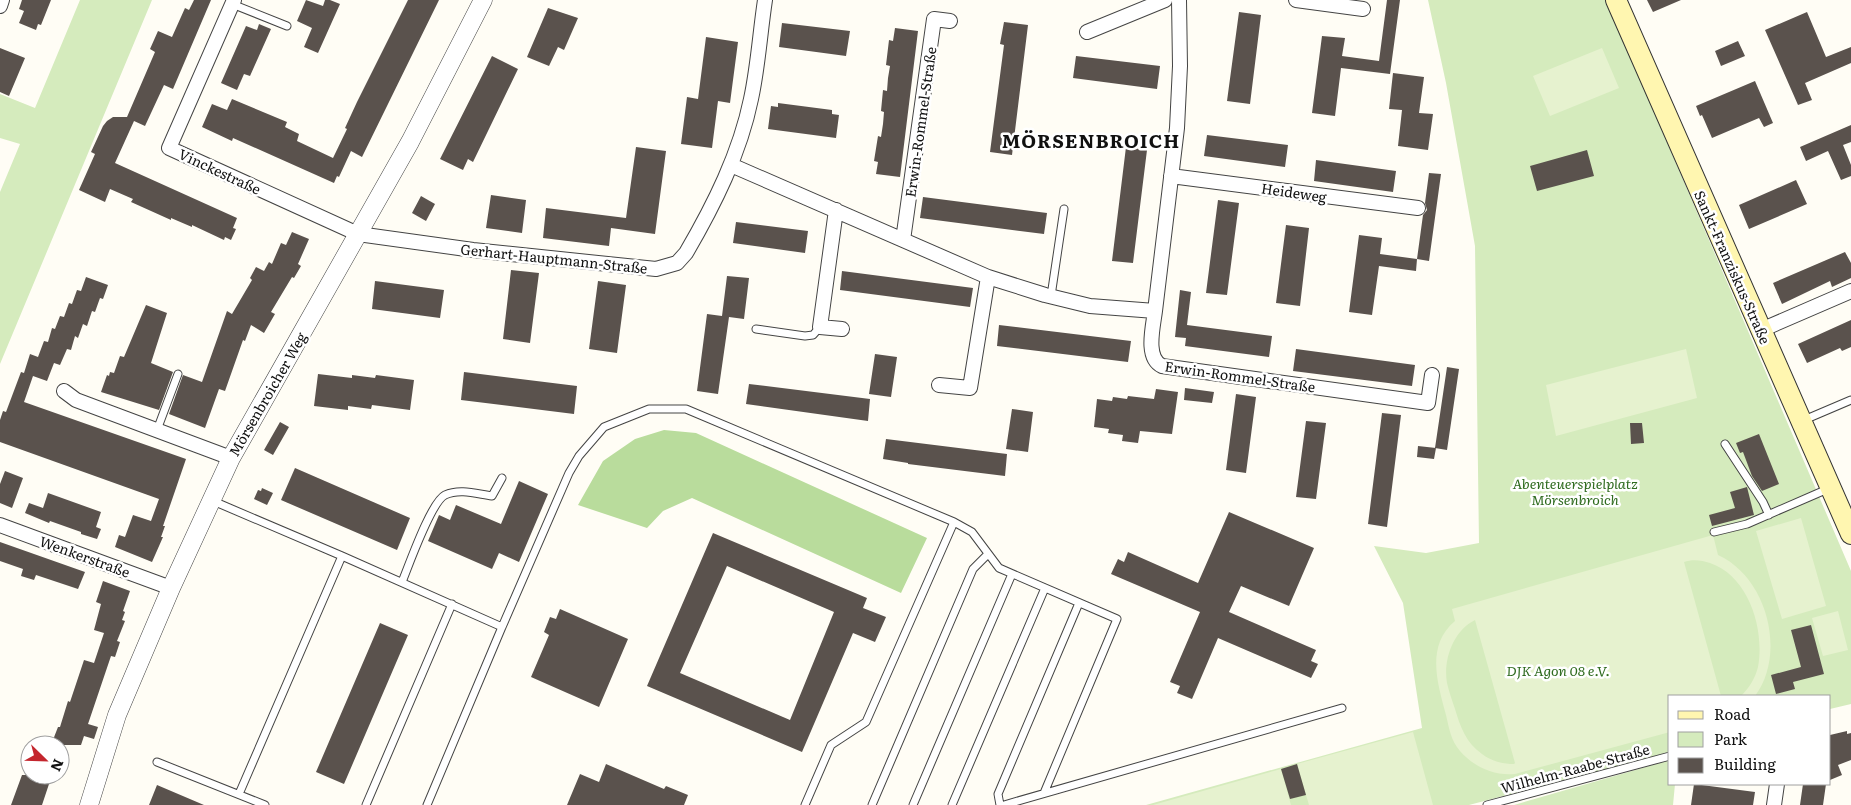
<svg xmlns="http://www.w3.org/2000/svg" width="1851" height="805" font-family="Literata,serif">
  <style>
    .green { fill: #d5ebbd }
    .forest { fill: #b9dc9c }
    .pitch { fill: #e6f2cf; fill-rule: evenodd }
    .building { fill: #5a524d; fill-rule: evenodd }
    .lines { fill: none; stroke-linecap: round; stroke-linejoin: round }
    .service-casing { stroke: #444; stroke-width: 9 }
    .minor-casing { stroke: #444; stroke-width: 16 }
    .tertiary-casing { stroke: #444; stroke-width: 19 }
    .secondary-casing { stroke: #333; stroke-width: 22 }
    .service { stroke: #fff; stroke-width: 7 }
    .minor { stroke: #fff; stroke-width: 14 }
    .tertiary { stroke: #fff; stroke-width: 18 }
    .secondary { stroke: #fff6b0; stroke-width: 20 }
    .labels { text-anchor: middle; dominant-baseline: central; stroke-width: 5; stroke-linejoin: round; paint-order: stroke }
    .street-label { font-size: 14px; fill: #111; stroke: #fff }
    .park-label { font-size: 14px; font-style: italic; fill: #2f6b1f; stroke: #fff }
    .district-label { font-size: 19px; font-weight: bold; letter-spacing: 1px; fill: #111; stroke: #fff }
  </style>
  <rect width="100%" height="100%" fill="#fffdf5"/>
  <path class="green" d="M80 0H152L0 364V192L20 144 0 138V94L35 108Z
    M1428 0H1606L1851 571V704L1830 709V696H1670V752L1469 805H1146L1422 728 1403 603 1374 546 1426 553 1479 543 1475 246 1446 83Z
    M1670 760V784H1675L1673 805H1514Z"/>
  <path class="forest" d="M664 430 696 433 927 538 901 593 692 498 663 511 647 528 578 505 603 461 635 439Z"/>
  <path class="pitch" d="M1602 48 1619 88 1550 116 1533 76Z
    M1686 349 1697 398 1556 436 1546 385Z
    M1801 518 1826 606 1782 619 1756 531Z
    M1713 535 1718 555C1767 577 1787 653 1755 696H1741C1749 688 1755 679 1758 667 1765 630 1749 576 1710 563 1702 560 1692 559 1684 562L1721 696H1670V732L1515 774C1494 776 1474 767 1460 751 1451 741 1449 728 1446 715 1438 685 1425 646 1455 621L1452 609ZM1475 620 1515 763 1514 764C1503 764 1491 761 1482 754 1466 743 1460 726 1455 709 1452 700 1449 692 1447 683 1443 660 1453 631 1475 620Z
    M1838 611 1848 650 1823 656 1812 618Z
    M1413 732 1433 805H1309L1297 764Z
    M1281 769 1291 805H1153Z"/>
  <path class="building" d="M22 0H51L41 25 38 24 36 30 19 23 24 11 19 9Z
    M194 0H211L173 89 164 85 145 126 134 121 115 163 237 218 233 228 236 229 231 240 225 237 224 240 192 225V227L171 218V220L131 202 133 199 110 189 105 202 79 190 95 154 91 152 103 126 107 121 113 117H127L155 52 150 49 158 31 172 37 185 8 189 10Z
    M306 0 323 6 325 0H330L340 4 318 53 304 47 312 28 297 21Z
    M408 0H439L362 157 351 151 339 177 337 176 334 183 233 138 232 141 202 127 212 104 227 110 232 99 287 122 285 127 299 134 297 141 333 158 347 129 345 128 357 102Z
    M1387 0H1400L1390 74 1341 68 1335 116 1312 113 1322 36 1345 38 1342 56 1379 61Z
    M1647 0H1681L1653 12Z
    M548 8 578 18 564 50 558 47 549 66 527 57Z
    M1239 12 1261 15 1250 104 1227 101Z
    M1807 12 1826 57 1851 47V63L1805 83 1812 100 1798 105 1765 30Z
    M1004 22 1028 25 1012 155 990 152 1004 45 1000 44Z
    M782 23 850 31 846 56 779 47Z
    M259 24 271 29 250 76 244 74 237 90 221 83 246 26 257 30Z
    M895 28 918 31 900 177 876 174 878 162 874 161 878 136 881 137 883 124 884 112 881 111 883 90 887 91 888 78 890 66 886 65 889 40 893 41Z
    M706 37 738 42 730 103 718 101 712 148 681 144 687 97 698 99Z
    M1738 41 1745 56 1721 66 1715 51Z
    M0 48 25 58 9 96 0 92Z
    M492 56 518 69 473 162 468 159 463 170 440 159Z
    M1076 56 1160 66 1157 89 1073 78Z
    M1393 73 1424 77 1419 113 1433 114 1428 150 1398 146 1402 110 1389 109Z
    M1755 81 1773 123 1764 127 1759 118 1712 138 1702 115 1700 116 1696 106Z
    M778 103 832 110V114L839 115 836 138 768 129 771 106 778 107Z
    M1851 125V142L1843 145 1851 165V176L1841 180 1828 151 1806 161 1800 147Z
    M1207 135 1288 145 1285 167 1204 156Z
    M636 147 666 151 655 234 611 228 609 246 543 238 546 208 626 218Z
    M1126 147 1147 150 1133 263 1112 261Z
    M1587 150 1594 176 1537 191 1530 166Z
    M1316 160 1396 171 1393 192 1314 181Z
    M1429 173 1441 174 1429 261 1417 259 1423 215 1427 210 1425 203Z
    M1796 180 1807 204 1749 229 1739 205Z
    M491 195 526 200 522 233 486 228Z
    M421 196 435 204 426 221 412 213Z
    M923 197 1047 213 1044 234 920 218Z
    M1218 200 1239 203 1227 295 1206 293Z
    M736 222 808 231 805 253 733 243Z
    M1286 225 1309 228 1300 306 1276 303Z
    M292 232 309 239 298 264 301 266 294 278 292 277 271 312 275 314 264 333 251 325 245 341 243 340 225 391 219 389 205 428 169 414 183 375 202 382 227 311 232 314 252 280 250 278 256 267 264 271 269 262 272 264 281 243 286 245Z
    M1359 235 1382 238 1380 254 1417 259 1416 271 1379 266 1372 315 1349 312Z
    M1845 252 1851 263V278L1832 287 1830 281 1782 304 1773 283Z
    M511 270 539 273 530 343 503 339Z
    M842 271 973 288 970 307 840 290Z
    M727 276 749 278 744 319 729 317 718 394 697 391 707 314 722 316Z
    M86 277 108 285 103 299 100 298 95 312 92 311 87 326 83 324 78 338 75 336 71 350 67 349 60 365 54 363 47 381 33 376 24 402 186 459 163 526H165L161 537H163L152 562 115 547 119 535 125 537 133 515 151 521 159 499 0 442V420L3 411 6 412 21 372 24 373 30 354 38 357 44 341 48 342 52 328 55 329 60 316 64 317 69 303 72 304 77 290 81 291Z
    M375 281 444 290 440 318 372 309Z
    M598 281 626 285 617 353 589 349Z
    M1180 290 1191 292 1187 325 1272 336 1269 357 1185 346 1186 338 1175 337Z
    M146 305 167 313 151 363 173 372 159 410 101 392 107 375 109 376 110 372 114 373 120 356 124 357Z
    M1851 320V347L1842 351 1840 348 1807 363 1798 344Z
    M999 325 1131 341 1128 362 997 346Z
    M1296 349 1415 365 1412 386 1293 371Z
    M875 354 897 357 891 397 869 394Z
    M1447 367 1459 369 1447 450 1435 448Z
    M464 372 577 386 574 414 461 400Z
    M318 374 352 378V375L375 378 376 375 414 380 410 410 372 405 371 409 348 406V410L314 406Z
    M749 384 870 399 868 421 746 404Z
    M1185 388 1214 392 1212 403 1184 400Z
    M1156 389 1178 392 1172 434 1140 431 1138 443 1122 441 1123 435 1108 433 1109 429 1094 427 1097 399 1112 401 1113 397 1127 399 1128 396 1154 399Z
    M1236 394 1256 397 1246 473 1226 470Z
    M1012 409 1033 412 1028 452 1006 449Z
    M1382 413 1401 415 1387 527 1368 524Z
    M1306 421 1326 423 1316 499 1296 497Z
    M280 422 289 427 273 455 264 450Z
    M1630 423H1642L1644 443 1631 444Z
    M1759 434 1779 484 1762 491 1752 476 1743 452 1740 453 1736 443Z
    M886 439 1007 454 1005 476 908 464V463L883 459Z
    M1418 446 1436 448 1434 459 1417 457Z
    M295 468 410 518 397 550 281 500Z
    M5 471 23 478 12 508 0 503V484Z
    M519 481 548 494 519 562 499 553 492 569 428 541 439 515 450 520 456 505 501 524Z
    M1747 487 1754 515 1712 526 1709 515 1735 508 1730 492Z
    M262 488 273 493 267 505 254 499 258 490 261 491Z
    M48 493 101 512 96 527 101 529 97 539 81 534V532L50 521 49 523 25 513 29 503 43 508Z
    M1229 512 1314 548 1289 606 1241 586 1229 612 1316 650 1311 661 1318 664 1311 678 1218 638 1192 699 1177 693 1180 686 1170 682 1200 612 1111 574 1118 559 1124 562 1128 552 1198 583Z
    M713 533 867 598 863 608 886 617 875 642 853 633 802 752 647 686ZM727 566 834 612 790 720 680 673Z
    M0 542 85 572 78 589 36 575 34 580 21 576 23 569 0 561Z
    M103 581 130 591 123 611 125 612 122 620 125 621 117 641 120 642 115 657 111 656 88 724 98 727 94 739 84 736 81 745H51L58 727H60L68 701 70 702 84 660 94 663 104 633 94 630 101 604 96 602Z
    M560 609 628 639 599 707 531 677 549 635 544 632 550 617 556 619Z
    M380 623 408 635 344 784 316 772Z
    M1811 625 1824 674 1793 682 1795 689 1776 694 1771 675 1801 667 1791 630Z
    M1847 731V734L1851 733V760L1838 765 1842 775 1830 780V735Z
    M606 764 664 789 666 786 688 795 684 805H567L580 774 599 782Z
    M1297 764 1306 795 1290 799 1281 769Z
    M22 775H52L42 805H11Z
    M1694 784 1755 792 1753 805H1691Z
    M1803 784H1826L1823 805H1800Z
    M157 785 204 805H149Z"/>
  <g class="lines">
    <g class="service-casing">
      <path id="service" d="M232 4 287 26
        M1051 296 1064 209
        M756 329 805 336 813 335 820 327
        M1804 420 1851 400
        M157 430 178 374
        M1725 444 1763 502 1769 515
        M213 501 342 556 502 627 569 473 579 456 604 427 649 409H686L954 522 866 722 831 745 805 805
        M954 522 972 532 999 568 1117 619 1044 793
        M1714 532 1747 524 1830 488
        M402 582C409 565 431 502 445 495 460 488 477 494 492 496L502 478
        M157 762 265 805
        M239 794 342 556
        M366 805 452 604
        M427 805 502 627
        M872 805 973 569 988 554
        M913 805 1012 574
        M952 805 1045 588
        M1000 805 998 794 1079 603
        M1004 805 1342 708
        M1487 805 1670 756"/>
    </g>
    <g class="minor-casing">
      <path id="minor" d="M234 0 169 148 358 234 473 250 656 269 677 263 686 253C714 205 740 153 751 99 758 67 760 33 765 0
        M1296 0 1363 9
        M0 6 2 0
        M1087 32 1165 0
        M731 165 988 277 1045 295 1090 306 1155 311C1153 327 1145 358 1162 366L1428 403 1432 375
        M1171 176 1418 208
        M836 210 820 327 842 329
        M903 240 934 19 950 21
        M1155 311 1177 128 1180 66 1179 0
        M1761 330 1851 291
        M939 385 970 388 988 277
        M64 391 76 400 231 458
        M0 525 171 588
        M1774 805 1777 784"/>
    </g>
    <g class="tertiary-casing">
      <path id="tertiary" d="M89 805 117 715 171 588 231 458 410 142 483 0"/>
    </g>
    <g class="secondary-casing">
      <path id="secondary" d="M1616 0 1851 534"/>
    </g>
    <use href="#service" class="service"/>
    <use href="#minor" class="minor"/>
    <use href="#tertiary" class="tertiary"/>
    <use href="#secondary" class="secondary"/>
  </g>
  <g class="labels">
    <g class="street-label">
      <text transform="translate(920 122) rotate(-82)">Erwin-Rommel-Straße</text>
      <text transform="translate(220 171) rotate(25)">Vinckestraße</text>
      <text transform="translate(1294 192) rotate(8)">Heideweg</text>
      <text transform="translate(554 258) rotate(6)">Gerhart-Hauptmann-Straße</text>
      <text transform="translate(1733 267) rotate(66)">Sankt-Franziskus-Straße</text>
      <text transform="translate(1240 376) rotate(8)">Erwin-Rommel-Straße</text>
      <text transform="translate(267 394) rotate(-60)">Mörsenbroicher Weg</text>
      <text transform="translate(85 556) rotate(20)">Wenkerstraße</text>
      <text transform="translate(1575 768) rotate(-15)">Wilhelm-Raabe-Straße</text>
    </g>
    <g class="park-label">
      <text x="1575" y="483">Abenteuerspielplatz<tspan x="1575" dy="16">Mörsenbroich</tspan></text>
      <text x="1558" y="670">DJK Agon 08 e.V.</text>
    </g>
    <g class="district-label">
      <text x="1091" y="140">MÖRSENBROICH</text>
    </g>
  </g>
  <rect x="1668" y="695" width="162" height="90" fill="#ffffff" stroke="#a0a0a0"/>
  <rect x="1678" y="711" width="25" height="8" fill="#fff6b0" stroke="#a0a0a0"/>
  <text x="1714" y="720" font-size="15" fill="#111111">Road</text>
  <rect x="1678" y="732" width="25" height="15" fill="#d5ebbd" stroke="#a0a0a0"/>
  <text x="1714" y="745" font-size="15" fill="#111111">Park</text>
  <rect x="1678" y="758" width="25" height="15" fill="#5a524d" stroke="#a0a0a0"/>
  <text x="1714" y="770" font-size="15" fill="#111111">Building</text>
  <g transform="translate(45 760) rotate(113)"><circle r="24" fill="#ffffff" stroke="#a0a0a0"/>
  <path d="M0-4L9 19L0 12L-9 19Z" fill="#c4262e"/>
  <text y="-8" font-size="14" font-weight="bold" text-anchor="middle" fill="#111111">N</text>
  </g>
</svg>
